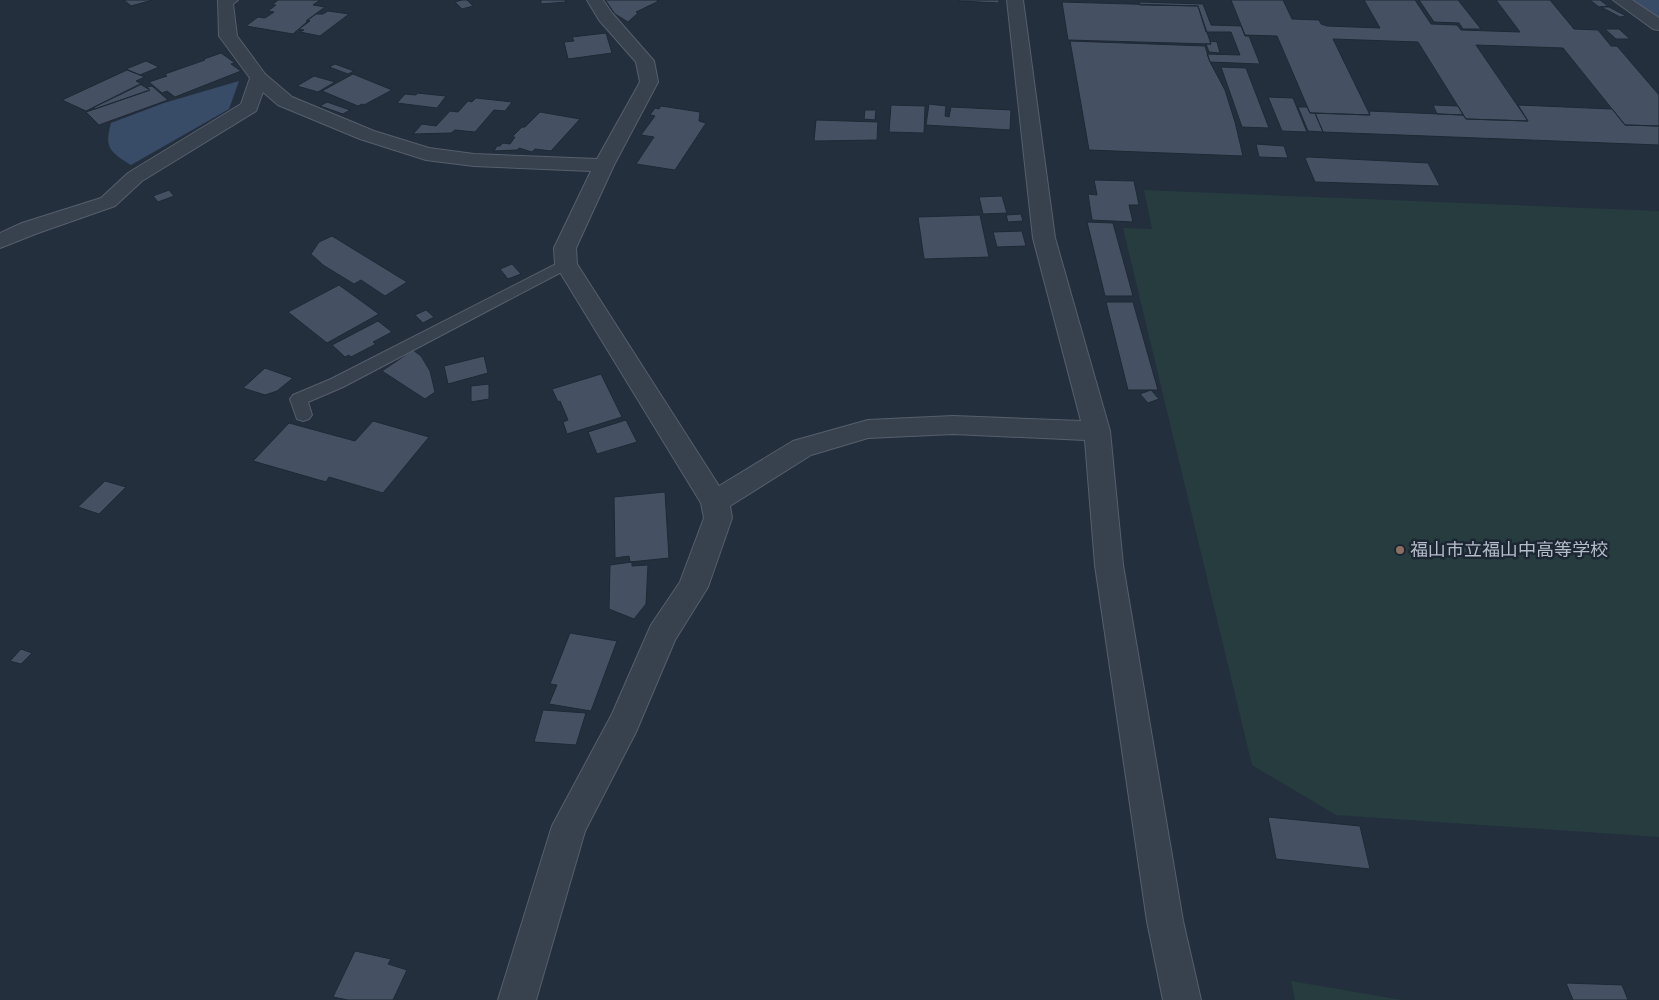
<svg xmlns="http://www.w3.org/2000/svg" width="1659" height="1000" font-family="Jost,'Noto Sans JP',sans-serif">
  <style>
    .green { fill: #263c3f }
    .water { fill: #394c67 }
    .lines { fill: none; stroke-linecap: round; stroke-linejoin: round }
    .river { fill: #394c67; fill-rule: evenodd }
    .building { fill: #455162; stroke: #1f2835 }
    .lane-casing { stroke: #565f6c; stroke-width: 2 }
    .street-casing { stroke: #565f6c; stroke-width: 2 }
    .lane { fill: #38414e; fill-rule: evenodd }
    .street { fill: #38414e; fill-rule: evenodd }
    .education-dot { fill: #8d6e63; stroke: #1d2633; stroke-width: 2 }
    .labels { text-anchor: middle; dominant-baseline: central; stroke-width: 5; stroke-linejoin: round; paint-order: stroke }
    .poi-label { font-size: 18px; fill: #b4bcc9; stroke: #1d2633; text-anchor: start }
  </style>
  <rect width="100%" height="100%" fill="#242f3e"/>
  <path class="green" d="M1144 190 1659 211V837L1336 815 1252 765 1123 228 1152 229Z
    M1291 981 1402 1000H1295Z"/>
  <path class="water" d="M239 81 229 109 131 165C110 152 104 148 111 123L164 103Z"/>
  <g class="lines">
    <path class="river" d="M1623 0H1659V20C1644 16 1632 13 1623 0Z"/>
  </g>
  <path class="building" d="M124 0H153L131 6Z
    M278 0H320L313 5 325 7 306 21H308L293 34 246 26 258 17 265 18 274 12 268 11 276 5H272Z
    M462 0H467L473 6 462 9 455 2Z
    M541 0H565L566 2 541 4Z
    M603 0H656L659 1 636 12 638 13 628 22 615 14 606 1Z
    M960 0H999V3L959 1Z
    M1231 0H1283L1292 19 1319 20 1321 24 1327 26 1380 28 1364 0H1415L1431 24 1457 25 1461 30 1520 32 1496 0H1550L1574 29 1598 30 1611 46H1617L1659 95V126L1625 125 1563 48 1476 45 1528 121 1466 119 1418 42 1333 39 1370 115 1310 113 1277 36 1245 35Z
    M1419 0H1458L1481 29H1463L1459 23 1434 22Z
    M1590 0H1600L1608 6 1599 7Z
    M1062 2 1198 6 1211 44 1068 40Z
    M1139 2 1203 4 1211 25 1241 26 1245 36H1249L1260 64 1210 62 1207 54 1240 55 1231 32H1206L1198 6 1140 5Z
    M1601 7H1609L1626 16 1620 17Z
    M328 11 349 14 320 36 300 32 304 30 299 29 310 21 308 20 316 14H323Z
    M1605 29H1619L1630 39H1616Z
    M606 33 612 53 568 59 564 42 574 41 572 37Z
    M1070 41 1205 46 1210 62 1225 90 1235 122 1243 156 1089 150Z
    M1210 41 1217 42 1220 53 1209 52 1206 44H1211Z
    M221 53 235 63 231 64 241 71 175 97 167 91 162 93 149 82 167 76 165 74 205 60 204 59Z
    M146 61 159 67 140 75 126 69Z
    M335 64 354 71 348 74 329 67Z
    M1221 67 1246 68 1269 128 1242 127Z
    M127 70 145 77 136 81 142 84 86 111 62 100Z
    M353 74 392 90 364 105 362 104 358 106 322 91Z
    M314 76 335 82 318 92 297 86Z
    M140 84 150 90 95 109 94 107Z
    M152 86 168 100 99 125 86 112 150 90 147 87Z
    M417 93 446 96 437 108 397 103 405 94 416 95Z
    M1268 97 1293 98 1307 132 1282 131Z
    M476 98 512 102 505 111 494 110 475 132 455 130 451 133 413 134 422 124 436 126 450 111 458 112 468 101 472 102Z
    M327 102 350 110 343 114 320 106Z
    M929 104 946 106 945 116 949 117 951 107 1011 110 1010 130 926 125Z
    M891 105 925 106 924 133 889 132Z
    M1433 105 1458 106 1463 115 1437 114Z
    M1518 105 1612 109 1625 125 1659 126V145L1323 132 1315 113 1370 115 1369 111 1463 115 1466 119 1528 121Z
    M661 106 700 112 699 121 706 123 675 170 636 164 654 137 641 135 655 116 650 115 655 108 659 109Z
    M1298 107H1307L1310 113H1315L1323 132 1308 131Z
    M865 110H876L875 120 864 119Z
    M540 112 580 119 551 151 535 149 532 152 519 148 517 150 494 151 497 146H500L503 143 510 144 515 137H512L522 127H525Z
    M816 120 878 122 877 140 814 141Z
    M1256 144 1284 146 1288 158 1259 157Z
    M1308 157 1428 163 1440 186 1315 182 1305 158Z
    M1094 180 1134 181 1139 205H1129L1133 222 1092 220 1088 194 1097 195Z
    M169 190 174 196 158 202 153 196Z
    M1002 196 1007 213 983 214 979 197Z
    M1021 214 1023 221 1008 222 1006 215Z
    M980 215 989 257 924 259 918 217Z
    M1087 222 1113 223 1133 296H1105Z
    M1022 231 1026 246 997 247 993 232Z
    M332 236 407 282 385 296 361 280 354 284 323 265 311 254 319 242Z
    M512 264 521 274 508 279 500 269Z
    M339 285 379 314 327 343 288 312Z
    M1106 302H1133L1158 390H1128Z
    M426 310 434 317 423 323 415 315Z
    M378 321 392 332 373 342 376 344 351 357 349 355 345 357 332 345Z
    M413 350 421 356 430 371 435 392 425 399 382 371Z
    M484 356 488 373 448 384 444 366Z
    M265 368 293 378 277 391 265 395 243 388Z
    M601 374 622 417 567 434 563 422 568 420 560 401 558 402 552 389Z
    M489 384V399L471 402V386Z
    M1151 390 1159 399 1148 403 1140 394Z
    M626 420 637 442 597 454 588 432Z
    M373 421 429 437 383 493 329 477 326 482 253 461 289 423 355 441Z
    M105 481 126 487 99 514 78 507Z
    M665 492 669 558 630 562 629 556 615 558 614 497Z
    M632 562V566L648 565 646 604 634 619 609 609 610 565Z
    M570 633 617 641 591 711 549 704 557 685 550 684Z
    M21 649 32 653 21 664 10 661Z
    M543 710 586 713 576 745 534 742Z
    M1268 817 1360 826 1370 869 1276 859Z
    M355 951 391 959 388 964 407 970 393 1000H348L333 997Z
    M1566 983 1622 985 1628 1000H1573Z"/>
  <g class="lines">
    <g class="lane-casing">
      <path id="lane" d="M566 259 571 261 574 264 571 267 343 387 308 402 312 415 309 419 303 421 297 419 290 399 293 395 331 379Z"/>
    </g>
    <g class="street-casing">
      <path id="street" d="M218 0H238L233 4 237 36 265 74 292 97 374 131 429 148 474 154 597 159 640 82 636 62 599 20 587 0H603L612 13 654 61 658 82 614 165 576 248 577 264 719 486 793 441 868 420 953 416 1081 421 1033 238 1007 0H1023L1055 238 1110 431 1123 565 1183 921 1201 1000H1163L1147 921 1095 565 1085 440 953 434 868 438 811 455 730 506 732 518 708 587 675 640 636 732 585 831 536 1000H498L552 826 612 714 651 625 680 582 704 518 701 503 555 264 554 248 591 171 474 166 426 160 360 139 278 105 263 92 256 111 142 181 115 206 38 233 0 248V233L22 223 101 198 128 173 241 104 250 78 219 36Z
        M1613 0H1632L1659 18V30L1653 29Z"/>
    </g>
    <use href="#lane" class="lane"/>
    <use href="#street" class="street"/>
  </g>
  <circle class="education-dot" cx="1400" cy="550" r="5"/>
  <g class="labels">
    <g class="poi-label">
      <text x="1410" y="550">福山市立福山中高等学校</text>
    </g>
  </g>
</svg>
